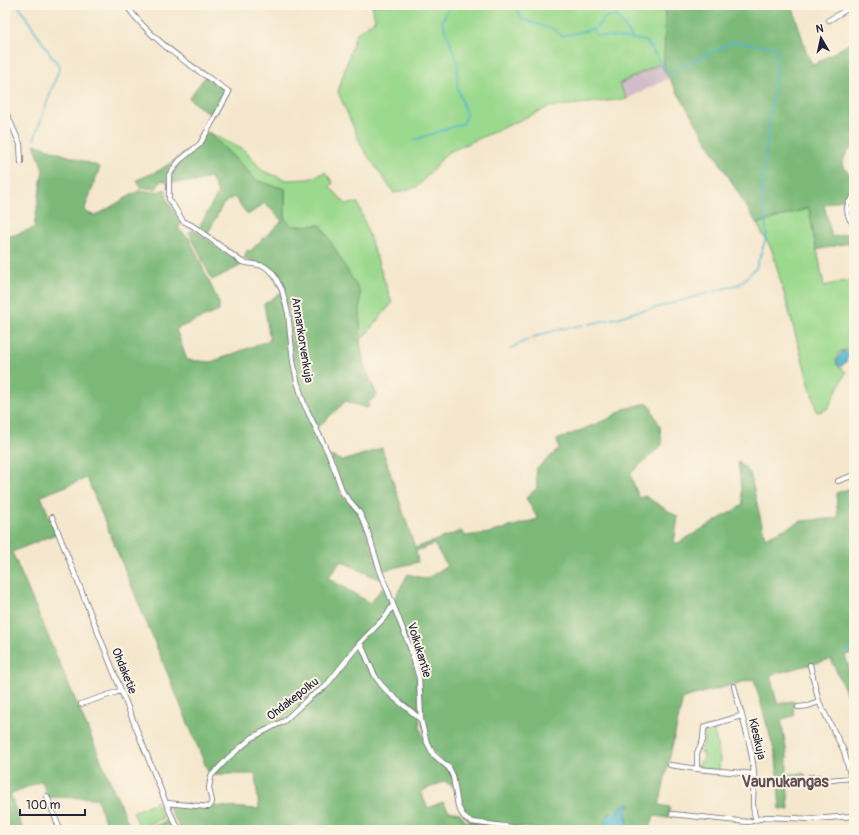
<svg xmlns="http://www.w3.org/2000/svg" width="859" height="835" font-family="Pangolin,sans-serif">
  <style>
    .industrial { fill: #d1bdc8 }
    .green { fill: #9bd98e; stroke: #5e7e64 }
    .forest { fill: #7cb979; stroke: #4f6e5a }
    .water { fill: #50b8cd; stroke: #396d84 }
    .lines { fill: none; stroke-linecap: round; stroke-linejoin: round }
    .stream { stroke: #50b8cd; stroke-width: 1.5 }
    .minor-casing { stroke: #6c676e; stroke-width: 6 }
    .minor { stroke: #fff; stroke-width: 4.5 }
    .labels { text-anchor: middle; dominant-baseline: central; stroke-width: 4; stroke-linejoin: round; paint-order: stroke }
    .street-label { font-size: 12px; fill: #22223b; stroke: #fcf5e5 }
    .district-label { font-size: 16px; font-weight: bold; fill: #624e57; stroke: #fcf5e5 }
  </style>
  <rect width="100%" height="100%" fill="#fcf5e5"/>
  <filter id="ink" filterUnits="userSpaceOnUse"><feTurbulence type="fractalNoise" baseFrequency=".025" numOctaves="2"/><feDisplacementMap in="SourceGraphic" scale="8" xChannelSelector="R" yChannelSelector="G"/><feConvolveMatrix kernelMatrix="1 2 1 2 8 2 1 2 1" color-interpolation-filters="sRGB"/></filter>
  <filter id="wash" filterUnits="userSpaceOnUse"><feTurbulence type="fractalNoise" baseFrequency=".012" numOctaves="4" result="noise"/><feDisplacementMap in="SourceGraphic" scale="16" xChannelSelector="R" yChannelSelector="G"/><feGaussianBlur stdDeviation="0.9" result="paint"/><feColorMatrix in="noise" values="0 0 0 0 0 0 0 0 0 0 0 0 0 0 0 0 0 1.4 0 .05"/><feComposite in="paint" operator="in"/></filter>
  <g filter="url(#wash)">
    <rect width="100%" height="100%" fill="#f4e7cd"/>
    <path class="industrial" d="M659 63 669 78 627 99 618 84Z"/>
    <path class="green" d="M372 5H665L664 70 659 64 619 84 627 99 549 107 447 153 417 187 394 193 363 149 338 92 356 34 375 20Z
      M208 132 244 150 263 171 286 180 309 179 325 172 333 183 330 187 346 204 358 203 392 303 360 341V292L285 219V189L258 181Z
      M809 208 824 286 849 280 854 283V313H853L854 318V349L852 351 846 350 839 352C833 364 836 365 846 372L828 408 822 411 817 412 772 250 757 224Z
      M713 726 720 759 719 770 700 768 698 765 699 761 703 762 704 753H700L704 741 705 729Z
      M787 774H805L806 784 788 785Z
      M156 802 163 818 140 828 133 812Z"/>
    <path class="forest" d="M665 5H792L807 54 813 65 854 41V147L846 153 842 165 854 179V195L851 197 824 205 832 237 854 232V267L849 243 816 250 809 208 757 224 664 70Z
      M205 77 227 93 214 116 195 104 189 98Z
      M208 132 258 181 285 189V219L292 226 321 225 360 292V341L364 366 377 395 368 403 369 407 366 408 346 401 317 428 305 404 298 381 294 361 290 312 274 271 244 259 247 250 250 251 282 221 265 203 248 215 234 197 223 204 207 235 198 229 218 193 211 177 194 182H170L171 175 180 162Z
      M34 144 100 167 84 211 95 216 140 190 156 192 166 189 167 199 181 223 178 229 189 238 219 303V311L176 329 187 360 211 362 270 340 264 304 282 292 284 298 295 381 328 456 341 494 358 513 364 526 381 578 378 579 341 561 328 578 370 603 384 586 409 650 417 678 420 727 424 741 432 755 448 769 452 776 453 787 445 781 420 792 428 808 443 802 449 811 460 813 465 821 523 830H181L166 803 259 809 255 774H209L87 478 41 496 56 534 12 552 131 830H108L97 798 48 797 42 781 10 794 23 830H8L5 827V238L34 228 43 169Z
      M189 150 178 160 167 182 161 180 156 189 140 187 137 180 160 170Z
      M194 230 240 263V266L212 280 189 232Z
      M648 403 660 426 662 445 630 474 639 498 645 496 678 517 674 543H678L743 505 738 461 750 473 765 538 802 521 838 518 836 493 854 487V653L845 655 851 675 854 674V710L831 659 770 675 777 703 793 701 794 716 781 719 787 754V780L789 810 780 809 776 757 754 679 683 698 659 805 670 807 668 818 654 816 649 830H545L473 821 468 819 459 805 454 775 430 748 423 726 420 677 393 601 408 574 426 579 447 566 434 544 416 551 418 562 381 571 366 525 344 493 331 456 343 461 382 448 415 548 461 531 465 536 489 533 538 519 526 498 537 488 536 469 559 449 557 440 608 419 624 409Z
      M169 820 173 830H145Z"/>
    <path class="water" d="M842 352H847L849 355 845 363 841 367 838 365 837 360 840 354Z
      M627 803 630 805 626 811 628 824 624 830H607L605 819 610 813 615 814 619 813 618 809Z"/>
    <g class="lines">
      <path class="stream" d="M18 5 52 57 60 66 34 140
        M513 5 515 6 522 19 555 30 562 36 594 29 607 16 618 17 633 39 646 41 668 73 733 42 778 48 762 187 767 235 756 268 740 284 715 291
        M611 5 618 17
        M594 29 596 35 633 39
        M414 140 464 123 466 114 457 86 458 64 442 21 451 5
        M589 324 617 318 638 311 652 309 711 292
        M510 349C533 335 556 329 583 325
        M845 651 854 648"/>
    </g>
  </g>
  <g filter="url(#ink)">
    <g class="lines">
      <g class="minor-casing">
        <path id="minor" d="M126 5C152 42 192 66 229 92L200 144 179 161 169 175V199L183 221 193 226 242 262 264 266 273 273 282 290 288 313 293 361 297 381 304 404 330 457 343 493 359 512 366 526 380 571 411 650 419 678 421 720 426 740 433 754 449 768 453 776 458 806 462 814 467 820 472 822 535 830
          M829 20 854 5
          M5 110 20 144 21 162
          M850 220C846 210 845 204 854 197
          M838 481 854 475
          M52 517 166 803C171 813 173 823 181 830
          M360 643C366 654 370 668 377 679 388 696 407 706 421 720
          M810 665 819 702 844 751 851 778 854 796
          M734 686C741 715 752 744 754 774 755 791 750 803 756 820
          M81 704 120 691
          M798 707 808 706 819 702
          M741 716 704 727 703 740 697 753V769L754 774
          M670 765 697 769
          M830 780 816 777H810L809 782 811 785 819 784 830 780 851 778
          M47 796 60 830
          M166 803 209 807 212 802 209 788 211 776 229 757 253 737 284 721 310 697 325 687 360 643 387 615 393 605
          M672 814 748 822 766 817 813 819 854 816"/>
      </g>
      <use href="#minor" class="minor"/>
    </g>
  </g>
  <g class="labels">
    <g class="street-label">
      <text transform="translate(302 340) rotate(81)">Annankorvenkuja</text>
      <text transform="translate(419 650) rotate(73)">Voikukantie</text>
      <text transform="translate(124 671) rotate(68)">Ohdaketie</text>
      <text transform="translate(293 699) rotate(-38)">Ohdakepolku</text>
      <text transform="translate(757 739) rotate(77)">Kiesikuja</text>
    </g>
    <g class="district-label">
      <text x="785" y="782">Vaunukangas</text>
    </g>
  </g>
  <rect width="859" height="835" fill="none" stroke="#fcf5e5" stroke-width="20"/>
  <g transform="translate(821 38) rotate(351)" stroke="#fcf5e5" stroke-width="3" paint-order="stroke">
  <path d="M0-3L7 15L0 10L-7 15Z" fill="#22223b"/>
  <text y="-6" font-size="11" font-weight="bold" text-anchor="middle" fill="#22223b">N</text>
  </g>
  <path d="M20 809v6h65v-6" fill="none" stroke="#22223b" stroke-width="2"/>
  <text x="26" y="809" font-size="12" fill="#22223b" stroke="#fcf5e5" stroke-width="3" paint-order="stroke">100 m</text>
</svg>
